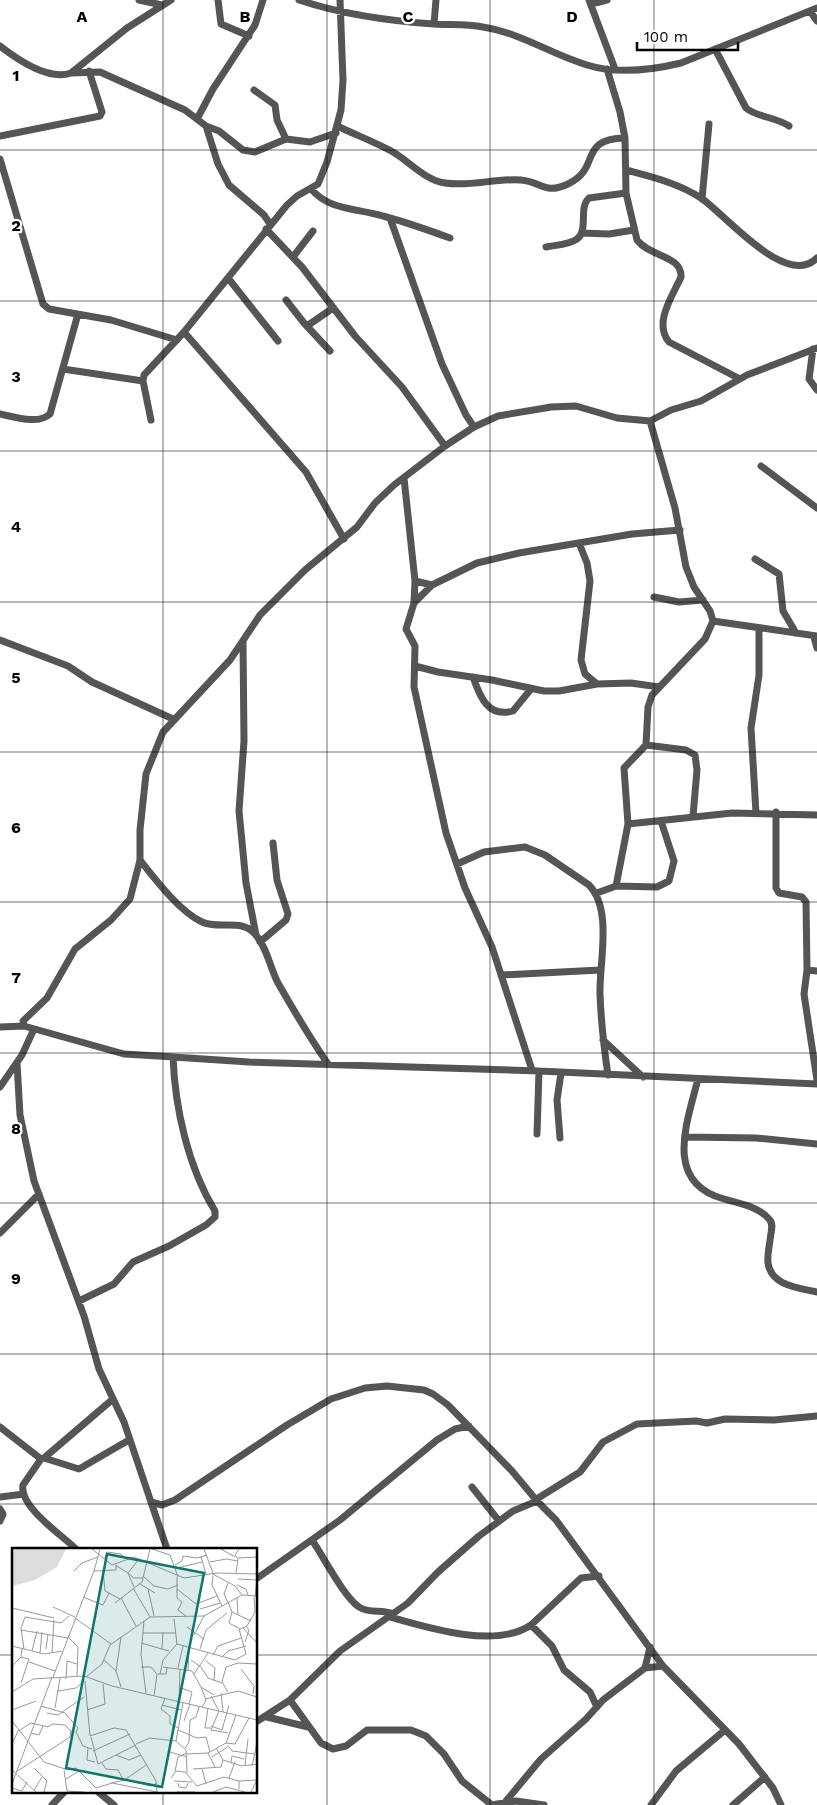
<svg xmlns="http://www.w3.org/2000/svg" width="817" height="1805" font-family="'Work Sans',sans-serif">
  <style>
    .lines { fill: none; stroke-linecap: round; stroke-linejoin: round }
    .minor { stroke: #555; stroke-width: 7 }
    .grid { fill: none; stroke: #000; stroke-width: 1; stroke-opacity: 0.55 }
    .inset-road { fill: none; stroke: #999; stroke-width: 1 }
    .view { fill: #0f766e; fill-opacity: 0.15; stroke: #0f766e; stroke-width: 2.5 }
    .inset-edge { fill: none; stroke: #000; stroke-width: 2.5 }
    .grid-label { font-size: 16px; text-anchor: middle; font-weight: bold; fill: #000; stroke: #fff; stroke-width: 4.5; stroke-linejoin: round; paint-order: stroke }
  </style>
  <rect width="100%" height="100%" fill="#fff"/>
  <g class="lines">
    <path class="minor" d="M139 0 162 5
      M218 0 221 24 249 36
      M299 0C341 14 389 21 434 24 450 25 467 24 483 27 521 33 551 54 587 65 616 74 652 70 681 63L817 8
      M589 0 615 69
      M591 4 607 0
      M810 11 817 21
      M434 24 436 0
      M0 46C18 60 48 81 71 73L127 28 171 0
      M715 49 746 108C756 117 776 117 789 126
      M607 69 620 112 625 138 626 193 637 240C651 258 682 255 681 277 673 295 653 323 669 342L740 379
      M71 73 100 72 185 110 206 126 218 164 229 185 264 215 270 224
      M254 90 275 105 277 120 286 139
      M197 119 213 89 255 25 263 0
      M206 126 219 131 243 150 255 152 286 139 310 142 336 133
      M337 126C356 135 375 142 393 152 410 162 425 180 445 183 470 187 496 178 521 180 543 182 544 195 568 184 602 168 577 139 625 138
      M0 136 100 116 102 112 89 71
      M0 159 43 304 49 309 111 320 177 340
      M626 170C652 177 678 183 701 198 726 215 786 289 817 258
      M311 189C330 211 357 208 383 216 406 222 428 230 450 238
      M702 199 709 124
      M390 218 442 364 466 415 474 427
      M266 229 302 267 355 336 402 387 445 446
      M582 233 609 234 634 230
      M546 247C555 245 569 245 577 239 589 230 578 208 589 198L626 193
      M293 257 313 231
      M228 278 278 341
      M286 300 304 323 330 351
      M307 326 333 308
      M184 332 306 472 344 539
      M813 349 809 379 817 390
      M63 369 143 381
      M0 414C15 417 38 425 50 414L78 314
      M151 420 143 381 144 375 184 332 287 205 297 196 318 184 327 162 341 110 343 80 340 0
      M761 466 817 508
      M404 478 415 581 414 603 406 629 415 646 414 687 446 833 465 888 492 947 532 1070
      M579 543 587 563 590 581 581 660 585 674 597 684
      M755 559 779 574 783 611 796 633
      M415 581 432 585 477 563 519 553 632 534 680 530
      M654 597 679 602 703 600
      M414 603 432 585
      M713 621 817 636
      M814 637 817 648
      M0 640 68 666 92 682 173 719
      M243 642 244 741 239 811 246 883 256 935
      M415 666 438 672 492 680 544 691H559L597 684 631 683 659 687
      M473 677C480 697 488 718 513 711L531 689
      M646 745 686 750 695 755 697 770 693 816
      M776 812V888L779 893 802 897 806 902 807 970 804 994 817 1080
      M756 813 751 728 759 675V630
      M628 824 732 813 817 815
      M140 860C155 879 179 911 202 922 219 930 242 918 255 934 267 947 270 968 278 983 294 1011 310 1038 328 1064
      M457 864 484 852 525 847 545 855 589 885C613 910 599 963 600 994 601 1021 604 1048 608 1075
      M616 886 628 824 624 768 646 745 648 707 652 695 705 639 713 621 710 611 694 587 686 567 675 508 650 421
      M597 893 616 886 657 887 669 881 674 861 661 821
      M260 942 286 920 288 914 277 880 273 843
      M807 970 817 971
      M501 975 600 970
      M24 1026 23 1021 47 998 75 949 111 920 130 899 140 860V830L146 774 163 732 230 660 260 615 305 570 357 527 375 503 394 485 445 446 474 427 498 416 551 407 576 406 617 418 650 421 671 410 701 401 747 375 817 348
      M0 1027 24 1026 124 1054 158 1056 249 1062 539 1071 817 1084
      M603 1040 643 1077
      M17 1063 20 1115 34 1181 84 1316 99 1369 124 1422 151 1502 162 1505 175 1500 287 1425 331 1399 365 1388 387 1386 424 1390 433 1394 448 1405 512 1471 537 1501 556 1520 663 1666 739 1744 773 1788 781 1805
      M698 1079C687 1123 663 1182 724 1199 739 1203 759 1207 769 1219 773 1223 772 1228 771 1233 770 1243 767 1254 768 1263 771 1286 800 1288 817 1292
      M0 1087 22 1055 34 1029
      M537 1134 539 1071
      M685 1137 756 1138 817 1144
      M560 1138 557 1100 561 1073
      M0 1233 39 1194
      M79 1301 114 1284 133 1262 169 1246 206 1225 215 1217V1211C188 1167 175 1108 173 1057
      M0 1427 41 1459 23 1485C19 1507 62 1535 76 1549
      M44 1458 113 1399
      M41 1459 44 1458 79 1469 129 1440
      M472 1487 499 1521
      M0 1497 24 1494
      M535 1500 580 1472 603 1442 637 1424 696 1421 707 1423 725 1419 774 1420 817 1416
      M151 1502 167 1549
      M0 1509 3 1514 0 1521
      M312 1540C323 1556 344 1597 359 1607 369 1614 382 1609 393 1614
      M256 1579 340 1520 437 1440 455 1429 469 1426
      M390 1617C428 1628 496 1649 531 1625L581 1578 599 1576
      M531 1625 552 1646 564 1670 590 1692 597 1707
      M645 1668 663 1666
      M290 1700 321 1743 333 1749 346 1746 367 1730H411L426 1736 444 1754 462 1781 492 1805
      M267 1717 308 1727
      M256 1722 290 1700 340 1651 408 1603 438 1572 479 1536 513 1511 537 1501
      M97 1791 114 1805
      M506 1801 541 1759 586 1719 603 1700 645 1668 650 1647
      M52 1805 65 1791
      M491 1805 516 1801 544 1805
      M651 1805 676 1771 725 1730
      M733 1805 765 1777"/>
  </g>
  <path class="grid" d="M163 0V1549M327 0V1805M490 0V1805M654 0V1805M0 150H817M0 301H817M0 451H817M0 602H817M0 752H817M0 902H817M0 1053H817M0 1203H817M0 1354H817M0 1504H817M0 1655H14M256 1655H817M163 1791V1805"/>
  <g transform="translate(12 1548)">
    <rect width="245" height="245" fill="#fff"/>
    <path d="M0 1H54L45 19 23 32 0 38Z" fill="#dcdcdc"/>
    <path class="inset-road" d="M80 1 100 17 122 9 172 30 205 25 245 26M140 1 158 7 166 29M192 1 201 25M209 1 223 9M189 9 194 26M93 10 95 4 109 6 114 11M226 10 245 9M198 14 214 11 226 13M103 17 116 25 122 39M163 17 170 13 171 8 185 10 195 7M165 20 190 14M91 22 93 43 108 51M62 23 70 15 86 9M82 23 88 1M116 25 127 11M199 25 223 38 230 47M224 25 226 11 223 7 227 1M117 26 122 30H131M201 28 200 37 210 58M132 29 142 38 156 41 166 37M165 29V50L170 54 166 62 174 68M226 31 245 32M128 36 143 45M225 37 234 41 236 47M121 40 138 69M136 41 142 68M165 41 184 56 205 48M71 49 91 57 97 45M243 49 245 31M109 50 124 78M225 50 226 67M216 54 220 64 217 75 228 81 235 78 243 64 242 49M103 55 130 34 138 1M216 55 212 46 216 35M41 59 63 69M0 60 42 70M188 61 208 55M220 64 239 73M63 70 99 96M132 73 129 106 134 145M175 79 192 91M231 80 245 95M9 82 56 90M131 85H164M182 87 192 68M56 89 66 99 65 128M233 94 237 82 234 78M129 95 157 103M165 96 223 112 234 106 227 81M0 98 32 106 50 103M12 101 9 80 13 69 49 75 57 68M34 101 36 86M150 101 151 84M188 101 194 82 215 65M20 103 25 83M40 104 42 72M28 105 30 84M201 107 206 98 229 90M211 108 216 103 234 98M9 109 17 111 9 135M92 112 104 123 109 139M179 112 189 119 196 130 210 135M193 112 203 120 202 133M17 114 43 123M0 118 9 109 10 101M129 119H139L145 126 142 148M151 119 180 123 189 139 202 147M166 120 171 98M229 121 242 138 241 146M176 122 177 101M104 123 109 89M146 126H154L155 119M148 126 151 112 165 96 162 71M182 126 196 105M41 129 82 23 104 22V17M74 129 90 116 98 97 138 69 192 68 230 47 245 48M54 131 55 113 65 116M73 133 78 188 102 180 114 182 144 233 145 244M189 139 194 152 190 159M169 140 180 144 177 156M46 143 64 140 72 133M0 144 21 131 72 128 100 138 245 172M216 144 210 134 214 119 226 115 245 116M209 145 211 164M199 148 207 163M153 150 149 161 158 168V176L166 180M193 151 226 143 245 149M167 154 168 121M171 155 164 193 174 202 175 225M150 157 169 162M29 158 53 165 66 180 64 184 71 198 80 201M43 160 48 130M196 160 193 180H199M0 162 24 153M75 162 93 156 91 136M207 163 199 182 216 185M35 165 46 167 72 149M0 173 32 214 56 222 64 220 84 240 100 235 145 244M172 173 178 156M199 178 210 182 217 157M8 182 19 175 36 179 41 176 53 177 60 184M166 182 185 190 194 189 198 204M19 185 27 187 31 178M79 189 86 216 124 197M214 195 224 167M0 196 7 181M124 196 138 190 164 193M217 199 220 203 243 206M76 200 75 212 83 214M173 200 177 194 178 172 184 169 187 159M81 203 118 186M158 204 175 209M196 205 203 219M175 206 196 205 214 195 223 196 237 170M104 207 117 212 129 207M200 209 217 198M211 212 230 218 245 216M219 214 220 208 232 211M90 215 94 221 106 222 111 231M233 217 236 191M240 218 245 195M22 220 35 233 32 244M190 220 194 236M181 221 209 219 211 212 204 200M0 222 24 244M52 222 55 243 72 244M163 223 166 209 175 205M4 224 58 189 59 183M159 230 164 223 173 224 185 238 212 229 227 233V241M217 230 223 214M54 231 67 223M114 231 134 217M162 233 180 234M227 233 245 232 239 244M99 235 114 232 139 238 145 235M166 235 167 239 174 240 176 235M0 236 40 129M0 240 10 243 15 234M22 242 30 229M165 244H183M201 244 214 239 233 244"/>
    <path class="view" d="M95 6 192 25 150 239 54 220Z"/>
    <rect width="245" height="245" class="inset-edge"/>
  </g>
  <g class="grid-label">
    <text x="82" y="22">A</text>
    <text x="245" y="22">B</text>
    <text x="408" y="22">C</text>
    <text x="572" y="22">D</text>
    <text x="16" y="81">1</text>
    <text x="16" y="231">2</text>
    <text x="16" y="382">3</text>
    <text x="16" y="532">4</text>
    <text x="16" y="683">5</text>
    <text x="16" y="833">6</text>
    <text x="16" y="983">7</text>
    <text x="16" y="1134">8</text>
    <text x="16" y="1284">9</text>
  </g>
  <path d="M637 42v8h101v-8" fill="none" stroke="#000000" stroke-width="2.5"/>
  <text x="644" y="42" font-size="15" fill="#000000" stroke="#ffffff" stroke-width="4" paint-order="stroke">100 m</text>
</svg>
